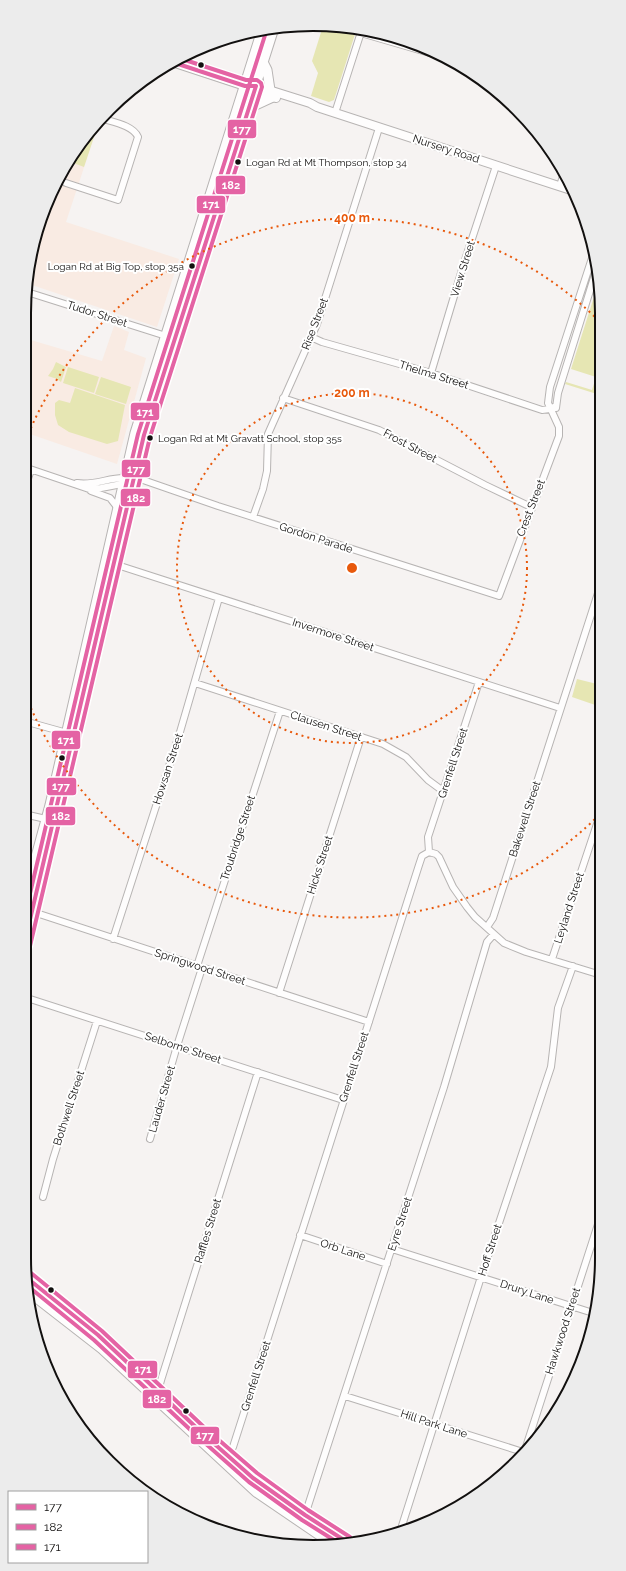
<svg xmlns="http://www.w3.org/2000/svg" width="626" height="1571" font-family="Raleway,sans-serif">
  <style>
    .education { fill: #f9ebe3 }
    .green { fill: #e6e6b3 }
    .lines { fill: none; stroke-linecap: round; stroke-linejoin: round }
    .minor-casing { stroke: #b7b4b3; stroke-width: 8 }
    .secondary-casing { stroke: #b7b4b3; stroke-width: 10 }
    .primary-casing { stroke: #b7b4b3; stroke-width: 11 }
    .minor { stroke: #fefdfd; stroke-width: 6 }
    .secondary { stroke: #fefdfd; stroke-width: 8 }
    .primary { stroke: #fefdfd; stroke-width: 9 }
    .bus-1-casing { stroke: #fff; stroke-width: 7 }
    .bus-2-casing { stroke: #fff; stroke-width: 7 }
    .bus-3-casing { stroke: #fff; stroke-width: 7 }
    .bus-1 { stroke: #e463a4; stroke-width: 4 }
    .bus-2 { stroke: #e463a4; stroke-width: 4 }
    .bus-3 { stroke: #e463a4; stroke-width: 4 }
    .ring { fill: none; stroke: #e8590c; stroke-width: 2; stroke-dasharray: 2 4 }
    .bus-dot { fill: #12100f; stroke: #fff; stroke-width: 1.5 }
    .labels { text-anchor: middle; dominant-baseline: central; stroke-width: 4; stroke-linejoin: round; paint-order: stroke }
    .bus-label { font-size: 10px; fill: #12100f; stroke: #fff; text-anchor: start }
    .street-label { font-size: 11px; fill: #12100f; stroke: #fff }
    .rim { fill: none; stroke: #12100f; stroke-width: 2 }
    .centre { fill: #e8590c; stroke: #fff; stroke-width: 2 }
    .ring-label { font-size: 12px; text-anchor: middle; font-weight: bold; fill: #e8590c; stroke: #fff; stroke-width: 4; stroke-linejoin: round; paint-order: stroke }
    .line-badge { stroke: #fff; stroke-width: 1.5 }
    .badge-label { font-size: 11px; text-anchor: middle; font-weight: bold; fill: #fff }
  </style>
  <rect width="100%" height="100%" fill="#f6f3f2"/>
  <path class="education" d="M95 124 98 125 66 222 179 259 157 327 29 284 39 220 63 169Z
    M114 326 129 332 124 350 146 358 117 464 24 432V338L102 361Z"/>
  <path class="green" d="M323 26 357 28 334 100 329 102 311 96 318 73 312 61Z
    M95 124 98 125 84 167 71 162 68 165 65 174 61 172Z
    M57 181 60 182 49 216 42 214Z
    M600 278V395L565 384 566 382 592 390 596 377 571 369Z
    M56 362 66 367 61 382 57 379 48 376 53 369Z
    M68 367 99 377 94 393 63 383Z
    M101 377 131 387 126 404 95 394Z
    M75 388 125 405 118 441 107 444 69 432 58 425 55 415V403L59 400 70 403Z
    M577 679 601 685V707L572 697Z"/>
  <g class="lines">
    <g class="minor-casing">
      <path id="minor" d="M361 33 440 56
        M335 113 362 29
        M66 183 118 200 138 137C133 125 112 122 100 118
        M560 186 564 173
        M27 292 166 336
        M311 337 322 342 431 373 542 410 550 409 556 406
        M431 373 464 263 496 166
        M283 398 379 430 485 485 531 507
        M556 408 558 393 597 268
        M24 467 89 489 101 488 122 484
        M134 479 143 480 218 506 499 596 559 436V427L548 403 550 387 593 255
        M77 483C93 486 108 478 123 478
        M24 490 31 470
        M91 491 110 498 117 507
        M253 517 263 489 267 471 268 434 317 324 379 128
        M111 563 560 708
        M195 683 383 744 406 757 428 780 443 791
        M24 721 67 733
        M24 814 50 820
        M429 852 436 854 439 857 453 887 467 907 475 917 504 943 526 952 601 975
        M429 852 428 837 479 682
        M24 909 369 1022
        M487 927 493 918 600 587
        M113 939 180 732 219 598
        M552 959 601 812
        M197 966 280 711
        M279 993 361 737
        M24 997 343 1100
        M150 1139 177 1046 202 968
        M43 1197 53 1159 97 1021
        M300 1235 387 1264
        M392 1249 593 1313
        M155 1389 160 1384 162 1377 258 1072
        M345 1396 523 1452
        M525 1450 602 1212
        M228 1457 233 1447 419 865 422 856 429 852
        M305 1515 444 1087 487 942 494 934
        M400 1532 481 1277 551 1067 558 1008 573 966"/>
    </g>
    <g class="secondary-casing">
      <path id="secondary" d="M172 62 245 86 254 92 276 98
        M250 86H256L310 103 317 107 574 191"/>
    </g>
    <g class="primary-casing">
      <path id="primary" d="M263 62 267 70 270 90
        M249 108 273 97
        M24 901 50 805 135 433 262 30
        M24 945 144 435 274 28
        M27 1278 98 1335 201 1432 253 1478 305 1515 347 1542
        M30 1293 102 1349 256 1492 331 1543"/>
    </g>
    <use href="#minor" class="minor"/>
    <use href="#secondary" class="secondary"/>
    <use href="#primary" class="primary"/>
    <g class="bus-1-casing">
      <path id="bus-1" d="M24 945 144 435 256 86H245L172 62
        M27 1278 98 1335 201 1432 253 1478 305 1515 347 1542"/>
    </g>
    <g class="bus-2-casing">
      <path id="bus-2" d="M30 946 150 437 262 87 261 83 257 80H246L179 58
        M29 1287 94 1340 197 1436 249 1482 302 1520 337 1542"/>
    </g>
    <g class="bus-3-casing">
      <path id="bus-3" d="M24 919 138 434 267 29
        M31 1273 102 1331 205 1428 257 1473 308 1510 350 1537"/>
    </g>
    <use href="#bus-1" class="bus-1"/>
    <use href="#bus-2" class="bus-2"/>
    <use href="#bus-3" class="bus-3"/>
  </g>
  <g class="ring">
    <circle cx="352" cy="568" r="175"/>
    <path d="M599 815A350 350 0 0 1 24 691M24 445A350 350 0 0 1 599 321"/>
  </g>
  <g class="bus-dot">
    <circle cx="201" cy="65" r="3.5"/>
    <circle cx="238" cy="162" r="3.5"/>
    <circle cx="192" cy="266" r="3.5"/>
    <circle cx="150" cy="438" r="3.5"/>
    <circle cx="62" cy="758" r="3.5"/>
    <circle cx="51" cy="1290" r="3.5"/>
    <circle cx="186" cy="1411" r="3.5"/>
  </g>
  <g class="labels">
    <g class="bus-label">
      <text x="246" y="162">Logan Rd at Mt Thompson, stop 34</text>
      <text x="184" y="266" text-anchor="end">Logan Rd at Big Top, stop 35a</text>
      <text x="158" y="438">Logan Rd at Mt Gravatt School, stop 35s</text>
    </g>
    <g class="street-label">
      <text transform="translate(446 149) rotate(18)">Nursery Road</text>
      <text transform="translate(463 269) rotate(-73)">View Street</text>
      <text transform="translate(97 314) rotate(18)">Tudor Street</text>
      <text transform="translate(315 324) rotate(-69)">Rise Street</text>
      <text transform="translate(434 375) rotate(17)">Thelma Street</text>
      <text transform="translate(410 446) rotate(28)">Frost Street</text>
      <text transform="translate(531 508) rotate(-69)">Crest Street</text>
      <text transform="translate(316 538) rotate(18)">Gordon Parade</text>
      <text transform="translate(333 635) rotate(18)">Invermore Street</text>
      <text transform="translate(326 726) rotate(18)">Clausen Street</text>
      <text transform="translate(453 763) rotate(-72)">Grenfell Street</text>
      <text transform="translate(168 769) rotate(-72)">Howsan Street</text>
      <text transform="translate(525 819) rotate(-72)">Bakewell Street</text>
      <text transform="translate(238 838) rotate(-72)">Troubridge Street</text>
      <text transform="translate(320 865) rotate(-72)">Hicks Street</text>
      <text transform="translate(569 908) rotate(-72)">Leyland Street</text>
      <text transform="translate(200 967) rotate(18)">Springwood Street</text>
      <text transform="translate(183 1048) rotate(18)">Selborne Street</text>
      <text transform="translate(354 1067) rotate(-72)">Grenfell Street</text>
      <text transform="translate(162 1099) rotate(-74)">Lauder Street</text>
      <text transform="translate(69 1108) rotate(-72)">Bothwell Street</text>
      <text transform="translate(400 1224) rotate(-72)">Eyre Street</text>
      <text transform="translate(208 1231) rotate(-73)">Raffles Street</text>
      <text transform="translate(343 1250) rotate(18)">Orb Lane</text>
      <text transform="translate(490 1250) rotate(-72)">Hoff Street</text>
      <text transform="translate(527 1292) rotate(18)">Drury Lane</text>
      <text transform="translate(563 1331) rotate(-72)">Hawkwood Street</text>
      <text transform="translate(256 1376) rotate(-72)">Grenfell Street</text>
      <text transform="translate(434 1424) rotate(18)">Hill Park Lane</text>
    </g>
  </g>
  <path d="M0 0H626V1571H0ZM313 31H313A282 282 0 0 1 595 313V1258A282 282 0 0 1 313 1540H313A282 282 0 0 1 31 1258V313A282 282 0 0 1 313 31Z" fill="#ececec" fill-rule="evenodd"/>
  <path class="rim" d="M313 31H313A282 282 0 0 1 595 313V1258A282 282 0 0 1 313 1540H313A282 282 0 0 1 31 1258V313A282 282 0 0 1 313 31Z"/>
  <circle cx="352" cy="568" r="6" class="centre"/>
  <g class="ring-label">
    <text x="352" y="222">400 m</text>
    <text x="352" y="397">200 m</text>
  </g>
  <g class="line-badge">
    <rect x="227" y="119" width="30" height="20" rx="4" fill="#e463a4"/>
    <rect x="215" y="175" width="31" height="20" rx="4" fill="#e463a4"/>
    <rect x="196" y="195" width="30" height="19" rx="4" fill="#e463a4"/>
    <rect x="130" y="402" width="30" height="19" rx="4" fill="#e463a4"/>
    <rect x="121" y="459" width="30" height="19" rx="4" fill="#e463a4"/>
    <rect x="120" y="488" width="31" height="19" rx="4" fill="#e463a4"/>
    <rect x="51" y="730" width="30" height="20" rx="4" fill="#e463a4"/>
    <rect x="46" y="777" width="31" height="19" rx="4" fill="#e463a4"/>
    <rect x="45" y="806" width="31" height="20" rx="4" fill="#e463a4"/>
    <rect x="127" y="1360" width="31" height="19" rx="4" fill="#e463a4"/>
    <rect x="142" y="1389" width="30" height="20" rx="4" fill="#e463a4"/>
    <rect x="190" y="1426" width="30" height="19" rx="4" fill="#e463a4"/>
  </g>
  <g class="badge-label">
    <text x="242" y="133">177</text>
    <text x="231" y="189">182</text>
    <text x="211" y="208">171</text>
    <text x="145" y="416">171</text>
    <text x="136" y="473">177</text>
    <text x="136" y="502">182</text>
    <text x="66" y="744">171</text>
    <text x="61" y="790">177</text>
    <text x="61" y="820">182</text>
    <text x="143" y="1373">171</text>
    <text x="157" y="1403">182</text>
    <text x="205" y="1439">177</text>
  </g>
  <rect x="8" y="1491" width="140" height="72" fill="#ffffff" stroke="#a09f9f"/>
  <rect x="16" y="1504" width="20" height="6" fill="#e463a4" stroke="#a09f9f"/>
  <text x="44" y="1511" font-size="12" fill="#12100f">177</text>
  <rect x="16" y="1524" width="20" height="6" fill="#e463a4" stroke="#a09f9f"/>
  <text x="44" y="1531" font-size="12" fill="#12100f">182</text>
  <rect x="16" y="1544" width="20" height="6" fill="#e463a4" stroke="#a09f9f"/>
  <text x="44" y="1551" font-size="12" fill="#12100f">171</text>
</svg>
